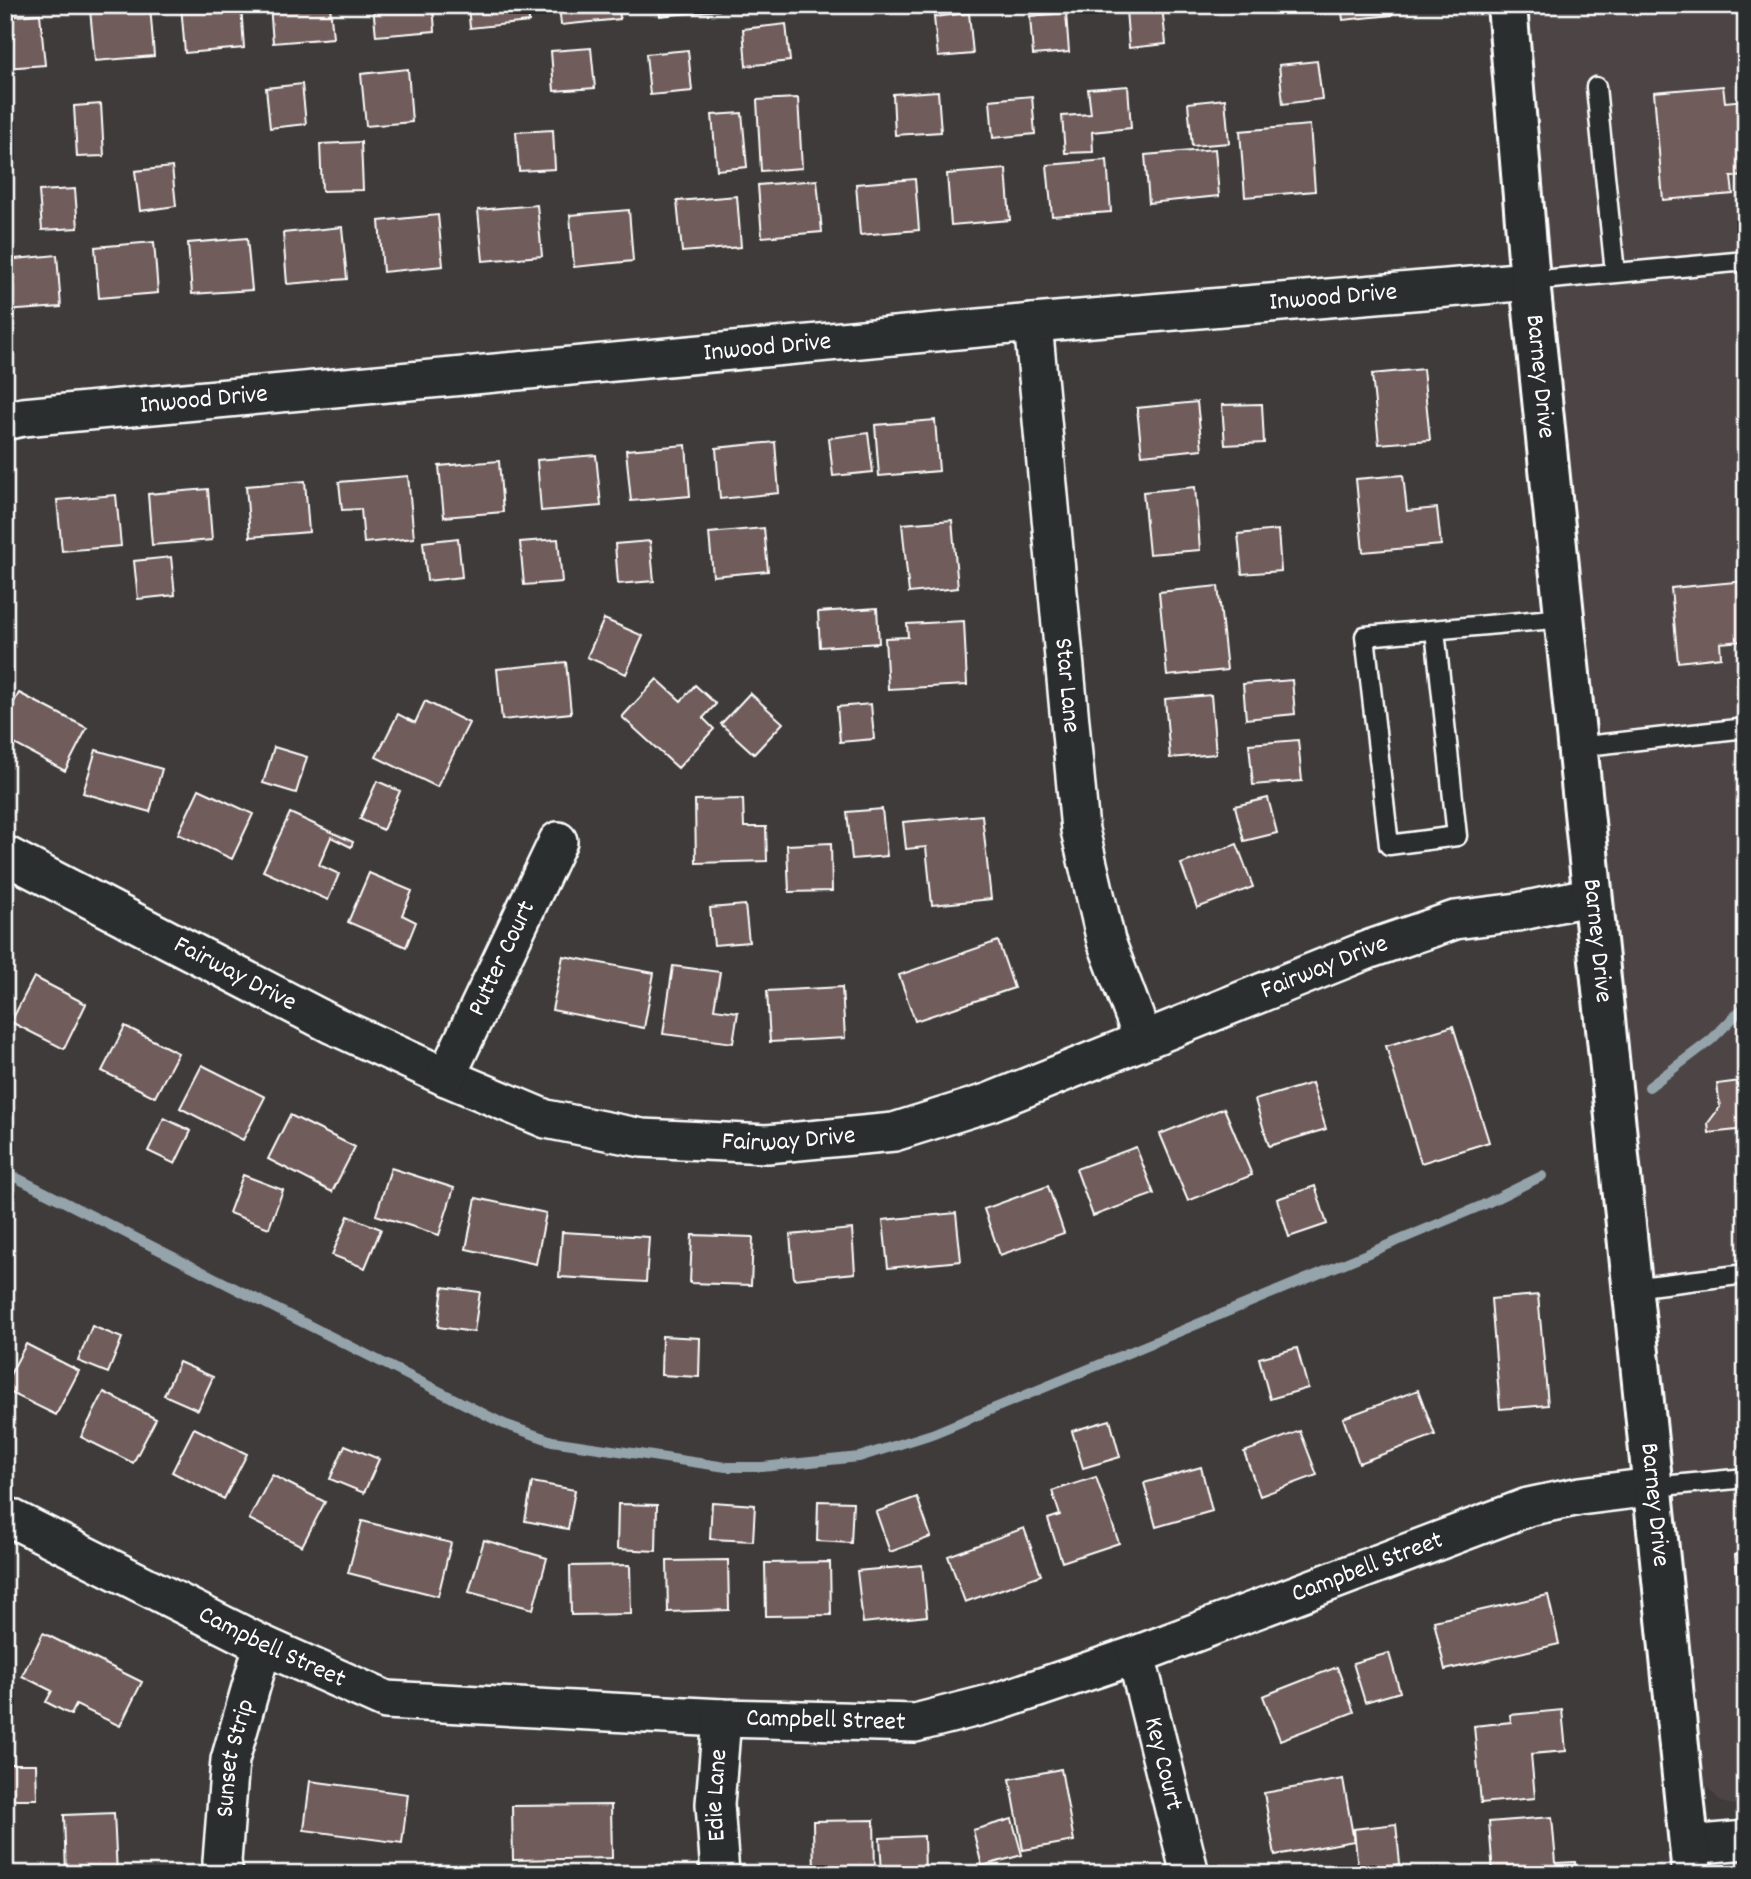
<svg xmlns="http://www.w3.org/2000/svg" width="1751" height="1879" font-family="Dekko,sans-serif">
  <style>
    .built { fill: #4d4544 }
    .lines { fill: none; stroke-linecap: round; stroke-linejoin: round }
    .stream { stroke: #95a3ab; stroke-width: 10 }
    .building { fill: #6f5c5a; stroke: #fff; stroke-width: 2 }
    .lane-casing { stroke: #fff; stroke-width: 23 }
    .street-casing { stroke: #fff; stroke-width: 42 }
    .secondary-casing { stroke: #fff; stroke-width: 44 }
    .lane { stroke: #2a2d2e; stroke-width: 18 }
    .street { stroke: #2a2d2e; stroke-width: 37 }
    .secondary { stroke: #2a2d2e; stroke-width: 38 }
    .labels { text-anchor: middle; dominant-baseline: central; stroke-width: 5; stroke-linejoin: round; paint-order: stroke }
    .street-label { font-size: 26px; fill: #fff; stroke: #2a2d2e }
  </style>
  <rect width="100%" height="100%" fill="#3f3b3b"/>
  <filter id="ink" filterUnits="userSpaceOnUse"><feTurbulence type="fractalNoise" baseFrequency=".0143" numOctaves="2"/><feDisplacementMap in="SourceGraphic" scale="14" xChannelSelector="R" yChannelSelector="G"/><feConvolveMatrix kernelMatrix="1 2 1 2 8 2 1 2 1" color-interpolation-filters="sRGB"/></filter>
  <g filter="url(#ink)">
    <path class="built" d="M1523 5H1746V1808L1721 1802 1703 1782Z
      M1746 1852V1874H1722L1724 1871Z"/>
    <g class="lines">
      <path class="stream" d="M1649 1087 1711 1040 1746 1005
        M5 1172 504 1424 552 1441 726 1467H762L859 1457 932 1434 1364 1255 1483 1205 1542 1176"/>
    </g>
    <path class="building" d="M150 5 154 56 95 61 90 10Z
      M181 5H241L244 48 185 53Z
      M270 5H330L333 38 273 43Z
      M373 5H433L435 31 376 36Z
      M468 5H528L529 22 470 28Z
      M559 5H619L620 19 561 25Z
      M659 5H718L719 10 660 16Z
      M1341 5H1391L1392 15 1343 20Z
      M1740 5H1746V57H1744Z
      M1162 6 1166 44 1129 48 1126 10Z
      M969 13 973 54 938 57 934 17Z
      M1066 13 1069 52 1033 55 1030 16Z
      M40 14 45 65 5 68V17Z
      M786 24 790 61 746 66 743 29Z
      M591 48 595 88 554 91 551 51Z
      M688 50 692 91 650 95 646 54Z
      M1317 61 1322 99 1283 104 1279 65Z
      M408 69 412 122 366 126 361 74Z
      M302 84 306 124 270 128 266 88Z
      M1128 86 1131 128 1092 132 1093 152 1065 153 1062 116 1091 114 1088 89Z
      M1723 86 1725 102 1746 100V176L1731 177 1733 194 1663 200 1654 92Z
      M938 91 941 132 895 135 893 94Z
      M1032 96 1035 134 993 138 990 100Z
      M798 98 802 168 761 171 757 100Z
      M1225 99 1229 143 1192 146 1188 103Z
      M101 104 104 156 77 157 74 106Z
      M742 113 747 167 717 170 712 115Z
      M1310 125 1315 191 1245 197 1240 131Z
      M553 130 555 169 519 171 516 132Z
      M361 142 363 190 322 191 320 144Z
      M1215 149 1219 196 1149 203 1145 155Z
      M1107 160 1111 212 1052 216 1047 165Z
      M172 167 176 206 140 211 135 171Z
      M1006 169 1010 220 951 225 947 174Z
      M915 179 919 230 860 235 856 184Z
      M817 180 822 232 762 237 758 185Z
      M75 189 78 228 42 230 39 191Z
      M737 196 741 247 682 252 677 201Z
      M537 205 542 256 483 261 478 210Z
      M629 210 633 261 574 267 570 215Z
      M438 215 443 266 383 272 379 221Z
      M342 227 347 279 287 284 283 233Z
      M247 238 252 290 192 294 188 243Z
      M154 242 158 293 99 298 95 247Z
      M57 255 61 307 5 311V260Z
      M1423 369 1430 440 1379 444 1372 374Z
      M1197 402 1202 449 1142 455 1137 408Z
      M1262 404 1264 443 1225 445 1222 405Z
      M935 420 939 471 879 476 875 425Z
      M868 433 873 472 833 476 829 438Z
      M775 442 779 493 720 499 716 448Z
      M686 445 690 496 631 501 626 450Z
      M596 455 601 506 541 511 537 460Z
      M499 461 503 512 444 517 439 466Z
      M1403 475 1407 511 1437 508 1441 545 1363 552 1356 479Z
      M408 476 414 538 364 543 361 509 342 510 339 482Z
      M305 481 309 532 250 537 246 486Z
      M1195 487 1200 550 1149 554 1143 492Z
      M208 489 212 540 152 545 148 494Z
      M116 495 121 546 62 551 57 500Z
      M952 520 958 588 909 593 902 524Z
      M764 528 768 571 713 576 709 533Z
      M1278 530 1281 571 1242 574 1238 534Z
      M458 538 462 577 427 581 423 542Z
      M558 539 562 582 524 585 520 542Z
      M650 541 654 581 618 584 615 544Z
      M171 557 175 595 138 599 134 561Z
      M1746 581V666L1742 641 1720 643 1721 657 1678 662 1671 588Z
      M1218 586 1227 670 1167 676 1159 592Z
      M877 608 879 643 820 647 818 612Z
      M604 619 643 636 626 674 587 657Z
      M964 621 967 685 888 689 885 638 908 637 907 624Z
      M566 662 571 713 502 720 497 669Z
      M657 679 681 701 695 685 716 704 703 718 714 729 678 768 622 717Z
      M1292 680 1295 714 1246 719 1243 684Z
      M19 693 87 728 65 771 5 739V718Z
      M750 693 783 723 754 754 721 724Z
      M1211 695 1216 754 1170 758 1165 699Z
      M425 701 469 723 437 787 376 757 398 714 415 723Z
      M871 704 874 739 840 742 837 707Z
      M1298 740 1302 781 1253 785 1249 744Z
      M274 747 307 757 296 793 263 783Z
      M96 750 162 769 150 812 83 793Z
      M377 781 400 791 383 830 360 819Z
      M199 789 253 814 232 859 178 834Z
      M1268 798 1277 833 1244 841 1235 806Z
      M743 799 744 827H766L767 861 696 863 695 800Z
      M882 809 887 856 852 859 847 812Z
      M290 813 353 842 351 847 331 837 319 865 339 874 328 900 263 871Z
      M982 815 991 899 932 905 926 847 906 849 903 822Z
      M831 843 832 891 789 892 787 845Z
      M1237 844 1253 887 1197 908 1181 864Z
      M369 873 412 891 402 915 416 922 406 947 348 922Z
      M745 905 749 942 714 945 710 908Z
      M998 941 1014 988 915 1021 899 975Z
      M563 956 654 973 644 1028 552 1010Z
      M673 966 720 972 714 1009 738 1012 733 1043 663 1034Z
      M34 977 86 1004 64 1049 11 1022Z
      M842 987 845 1038 770 1042 767 991Z
      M125 1026 178 1053 155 1097 102 1071Z
      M1453 1026 1489 1142 1421 1163 1386 1046Z
      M202 1065 265 1097 243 1140 180 1108Z
      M1746 1074V1129L1709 1133 1708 1123 1720 1107 1717 1084 1740 1081Z
      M1312 1083 1326 1129 1269 1146 1255 1100Z
      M1224 1108 1252 1175 1188 1201 1160 1134Z
      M290 1115 355 1147 332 1192 268 1159Z
      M164 1118 191 1131 175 1164 148 1151Z
      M1136 1147 1154 1194 1093 1216 1076 1169Z
      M391 1168 454 1188 439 1235 376 1215Z
      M243 1175 283 1190 269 1228 229 1213Z
      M1048 1186 1064 1233 1000 1255 984 1209Z
      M1315 1186 1327 1224 1289 1237 1277 1199Z
      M476 1198 546 1213 536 1264 466 1249Z
      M956 1213 961 1261 888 1268 883 1220Z
      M348 1216 381 1229 365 1268 332 1255Z
      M852 1229 855 1273 794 1279 790 1235Z
      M562 1232 649 1237 646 1282 559 1277Z
      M692 1235 753 1237 751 1285 690 1283Z
      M443 1287 480 1292 474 1332 438 1327Z
      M1538 1295 1548 1405 1500 1409 1491 1299Z
      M92 1326 122 1338 108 1373 78 1361Z
      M662 1336 700 1338 699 1377 661 1375Z
      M26 1344 79 1371 56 1415 5 1390V1384Z
      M1297 1348 1308 1388 1270 1399 1259 1358Z
      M179 1362 213 1377 198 1410 164 1395Z
      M1418 1390 1435 1435 1359 1463 1343 1418Z
      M104 1392 156 1419 133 1463 81 1437Z
      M1110 1420 1120 1457 1083 1468 1072 1431Z
      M194 1428 247 1454 224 1499 172 1472Z
      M1300 1431 1317 1475 1260 1496 1244 1452Z
      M345 1445 379 1459 364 1493 330 1479Z
      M1201 1467 1212 1511 1156 1527 1144 1483Z
      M272 1475 325 1502 302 1546 249 1519Z
      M1096 1477 1119 1543 1062 1562 1048 1519 1060 1515 1052 1491Z
      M532 1482 575 1490 568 1529 525 1521Z
      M917 1497 931 1537 890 1552 876 1512Z
      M818 1501 853 1502 851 1543 817 1541Z
      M712 1502 755 1505 753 1541 710 1539Z
      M618 1504 657 1505 656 1551 617 1549Z
      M362 1521 451 1543 438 1596 348 1573Z
      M1024 1528 1041 1575 965 1602 948 1556Z
      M484 1540 547 1558 533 1609 469 1592Z
      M1746 1554V1657H1745L1735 1555Z
      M728 1560 729 1610 668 1612 667 1561Z
      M830 1562 831 1615 766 1616 765 1563Z
      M630 1565 631 1614 571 1615 570 1566Z
      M922 1565 927 1616 863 1623 857 1571Z
      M1548 1595 1559 1644 1445 1670 1434 1621Z
      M43 1633 142 1682 120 1726 76 1705 71 1715 46 1702 52 1691 22 1676Z
      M1389 1653 1400 1692 1365 1702 1353 1663Z
      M1337 1667 1354 1712 1280 1740 1263 1696Z
      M1562 1710 1566 1751 1531 1754 1535 1798 1481 1803 1474 1726 1511 1722 1510 1715Z
      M5 1764H36L37 1799H5Z
      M1061 1769 1074 1841 1023 1850 1010 1779Z
      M1343 1779 1354 1841 1275 1855 1264 1793Z
      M310 1781 408 1794 402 1843 304 1830Z
      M611 1805 612 1858 513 1860 512 1806Z
      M114 1813 117 1874H66L64 1815Z
      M1552 1817 1556 1863 1575 1862 1576 1874H1493L1489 1822Z
      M1012 1819 1022 1855 982 1866 973 1830Z
      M874 1820 875 1874H814L813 1821Z
      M1396 1824 1400 1864 1358 1869 1354 1829Z
      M924 1836 925 1874H882L880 1838Z
      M374 1870 375 1874H337Z"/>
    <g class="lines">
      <g class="lane-casing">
        <path id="lane" d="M1596 87 1615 273
          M1530 281 1746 261
          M1435 630 1457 836 1389 845 1365 636 1564 618
          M1577 747 1746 728
          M1632 1288 1746 1274
          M1652 1487 1746 1478"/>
      </g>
      <g class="street-casing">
        <g id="street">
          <path id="s1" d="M1033 323 1080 830 1106 941 1143 1039"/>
          <path id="s2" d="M5 421 23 417 1033 323 1530 281"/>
          <path id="s3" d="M5 855 333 1025 446 1077 546 1119 642 1138 767 1144 894 1132 990 1102 1370 949 1455 920 1518 912 1592 896"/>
          <path id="s4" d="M446 1077 558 841"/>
          <path id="s5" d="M5 1515 263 1645 386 1700 722 1718 915 1723 997 1702 1136 1655 1528 1507 1580 1496 1652 1487"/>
          <path id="s6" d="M1136 1655 1190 1874"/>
          <path d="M1689 1845 1746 1840"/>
          <path id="s7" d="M224 1874 222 1861 230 1760 263 1645"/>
          <path id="s8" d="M720 1874 715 1804 722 1718"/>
        </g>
      </g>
      <g class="secondary-casing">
        <g id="secondary">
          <path id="s9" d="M1507 5 1530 281 1692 1874"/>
        </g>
      </g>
      <use href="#lane" class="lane"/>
      <use href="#street" class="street"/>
      <use href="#secondary" class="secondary"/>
    </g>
  </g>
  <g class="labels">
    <g class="street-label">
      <text stroke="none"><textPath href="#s2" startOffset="1334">Inwood Drive</textPath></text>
      <text stroke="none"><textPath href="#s2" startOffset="766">Inwood Drive</textPath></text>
      <text stroke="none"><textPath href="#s9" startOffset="373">Barney Drive</textPath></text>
      <text stroke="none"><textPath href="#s2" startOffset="200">Inwood Drive</textPath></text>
      <text stroke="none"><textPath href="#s1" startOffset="364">Star Lane</textPath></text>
      <text stroke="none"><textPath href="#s9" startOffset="940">Barney Drive</textPath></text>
      <text stroke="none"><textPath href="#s4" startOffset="131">Putter Court</textPath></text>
      <text stroke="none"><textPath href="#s3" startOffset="1414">Fairway Drive</textPath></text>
      <text stroke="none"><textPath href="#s3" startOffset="259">Fairway Drive</textPath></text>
      <text stroke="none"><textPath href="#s3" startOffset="847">Fairway Drive</textPath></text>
      <text stroke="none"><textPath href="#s9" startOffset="1507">Barney Drive</textPath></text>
      <text stroke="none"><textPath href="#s5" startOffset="1432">Campbell Street</textPath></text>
      <text stroke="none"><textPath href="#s5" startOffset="298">Campbell Street</textPath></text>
      <text stroke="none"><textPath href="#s5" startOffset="864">Campbell Street</textPath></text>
      <text stroke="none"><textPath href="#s7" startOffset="117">Sunset Strip</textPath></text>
      <text stroke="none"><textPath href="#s6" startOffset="112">Key Court</textPath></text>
      <text stroke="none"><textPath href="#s8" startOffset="79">Edie Lane</textPath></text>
    </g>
  </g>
  <rect width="1751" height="1879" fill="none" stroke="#2a2d2e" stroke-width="28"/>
  <rect x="14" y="14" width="1723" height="1851" fill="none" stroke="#fff" stroke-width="2.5" filter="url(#ink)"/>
</svg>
